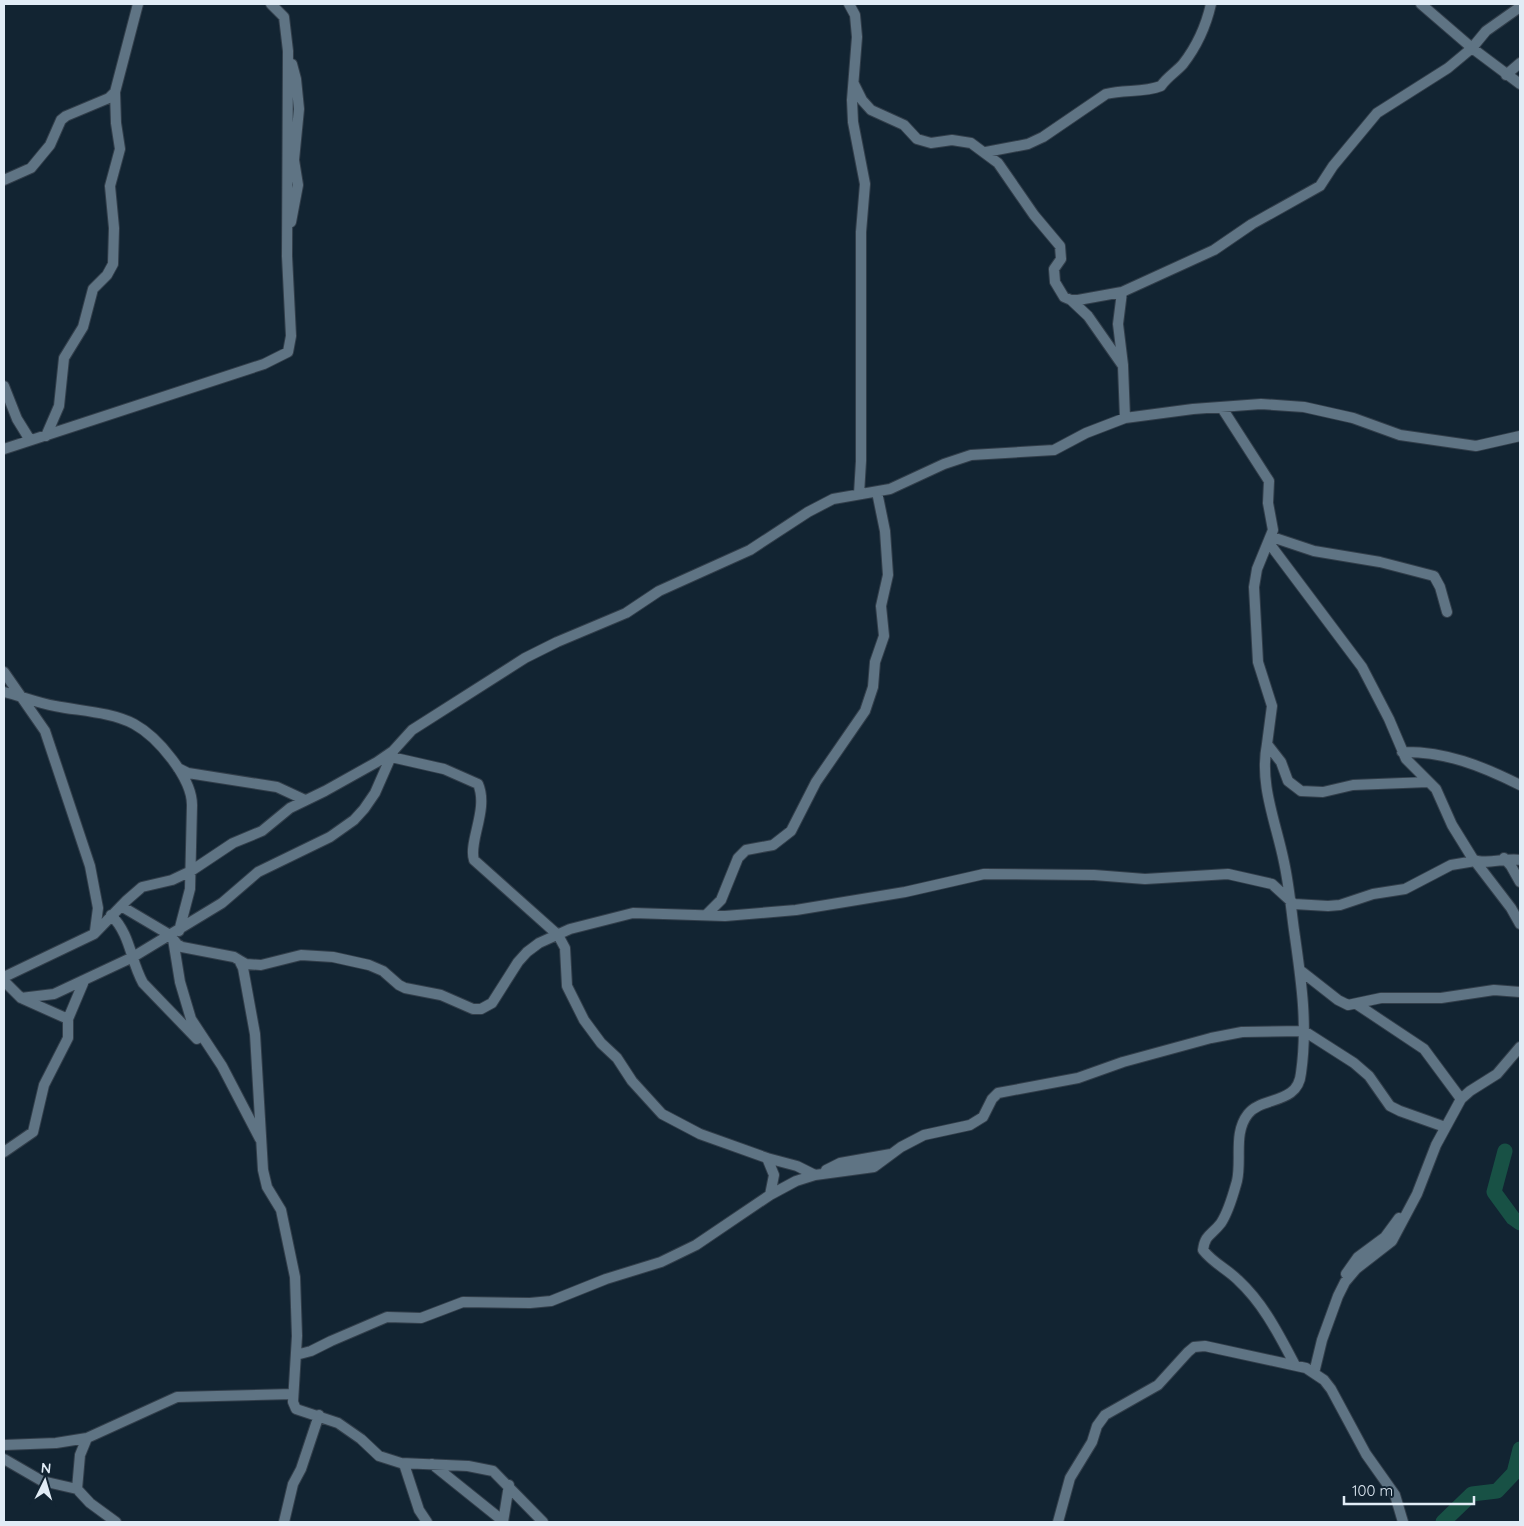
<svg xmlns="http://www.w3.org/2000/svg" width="1524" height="1526" font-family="Quicksand,sans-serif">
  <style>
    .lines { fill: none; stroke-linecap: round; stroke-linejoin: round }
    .river { stroke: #185145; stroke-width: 15 }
    .minor-casing { stroke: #323e4a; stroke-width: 12 }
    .minor { stroke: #5f7484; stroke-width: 10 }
  </style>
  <rect width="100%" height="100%" fill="#122432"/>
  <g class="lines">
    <path class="river" d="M1505 1151 1494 1192 1513 1218 1520 1223
      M1443 1522 1472 1494 1497 1491 1514 1473 1520 1449"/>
    <g class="minor-casing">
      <path id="minor" d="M849 4 855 15 857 37 852 100 853 122 865 184 861 232V461L859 494
        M1421 4 1472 48 1520 84
        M1506 75 1520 63
        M854 84 862 100 871 110 904 125 917 139 931 143 952 140 971 143 998 163 1034 215 1060 246 1061 259 1054 269 1055 282 1064 297 1071 300H1078L1122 292 1214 250 1252 224 1320 186 1333 166 1377 113 1448 68 1472 48 1486 31 1520 7
        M986 152 1028 144 1043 137 1106 94C1124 89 1143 93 1161 86 1167 77 1176 72 1183 64 1197 46 1206 26 1211 4
        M4 180 31 168 50 145 61 120 66 116 109 98 115 92
        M291 222 298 185 294 160 299 109 296 79 292 64
        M1122 292 1118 324 1123 365
        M1071 300 1088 316 1123 366 1125 418
        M4 386 17 419 30 440
        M1222 408 1269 481 1268 503 1273 530 1257 569 1254 587 1258 662 1272 706 1267 744 1281 762 1288 781 1301 791 1323 792 1353 785 1428 782
        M46 436 59 406 64 358 83 327 93 289 107 275 113 264 114 228 110 186 120 149 116 123 115 92 138 4
        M4 449 264 364 288 352 291 336 287 256 288 51 284 17 271 4
        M1272 537 1314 551 1380 562 1434 576 1440 587 1447 612
        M1269 543 1362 667 1389 719 1406 759 1436 789 1452 825 1473 859C1483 866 1507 857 1520 860
        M4 672 45 731 90 866 98 908 95 931
        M4 692C21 696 37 703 55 706 80 711 111 712 134 724 158 737 192 778 192 805L190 889 179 931
        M1267 744C1259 785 1276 822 1284 862 1289 885 1291 908 1294 930 1301 979 1308 1024 1301 1073 1298 1105 1262 1096 1248 1114 1233 1133 1242 1159 1237 1181 1233 1195 1229 1211 1221 1223 1212 1235 1205 1234 1203 1250 1213 1263 1227 1269 1238 1280 1264 1304 1279 1335 1295 1365
        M1402 752C1445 751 1482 766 1520 785
        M391 757 444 769 478 784C489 809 468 842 474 860L558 935 565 948 567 986 584 1020 601 1043 617 1058 632 1081 662 1114 700 1134 767 1158 774 1175 770 1195
        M178 768 188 773 277 787 305 800
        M1504 858 1511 866 1520 882
        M121 906 170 935 177 944 182 947 234 957 239 960 243 968 255 1034 263 1170 267 1187 281 1210 295 1277 297 1336 293 1402 296 1409 338 1423 361 1439 379 1456 404 1464 419 1510 427 1522
        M707 914 721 900 738 858 746 850 773 845 791 831 816 782 865 711 873 687 875 662 884 636 881 606 888 575 885 531 877 492
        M111 915C131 935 130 960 143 983L197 1039
        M173 939 180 982 191 1019 222 1066 260 1139
        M239 960 246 964 261 965 301 955 333 957 369 965 383 971 399 985 405 988 441 995 473 1009H481L492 1003 518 962 527 952 539 943 570 929 633 913 725 916 796 910 905 892 984 874 1094 875 1145 879 1228 874 1272 884 1294 904 1328 906 1340 905 1373 894 1405 889 1451 865 1475 861 1511 908 1520 924
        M1301 971 1338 1000 1348 1005 1381 998H1441L1494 990 1520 992
        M4 977 94 934 127 900 142 887 172 880 191 871 233 843 262 831 290 808 325 791 377 762 393 751 412 730 525 658 557 642 626 613 659 591 750 550 808 512 833 499 890 489 944 464 971 455 1054 450 1086 433 1125 418 1193 409 1261 404 1304 407 1353 418 1400 435 1476 446 1520 436
        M4 981 21 998 68 1019V1038L44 1085 33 1132 4 1152
        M21 998 54 994 133 957 222 903 258 872 330 837 354 820 364 809 375 793 393 752
        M1358 1005 1424 1049 1461 1099
        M68 1019 84 981
        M767 1158 797 1166 815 1175
        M826 1170 840 1163 891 1154
        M1346 1274 1358 1257 1385 1237 1399 1218
        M296 1355 311 1351 331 1341 387 1317 421 1318 463 1302 530 1303 551 1301 606 1279 661 1262 696 1245 770 1195 796 1181 815 1175 874 1167 901 1147 924 1135 970 1125 983 1117 992 1099 998 1093 1078 1078 1123 1062 1211 1038 1242 1032 1304 1031 1354 1063 1369 1076 1390 1106 1400 1111 1445 1127
        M1314 1373 1322 1340 1338 1296 1345 1282 1356 1269 1392 1241 1417 1194 1436 1145 1461 1099 1470 1091 1497 1074 1520 1047
        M87 1438 80 1455 77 1489 90 1503 116 1522
        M4 1445 56 1443 87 1438 177 1397 293 1394
        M4 1459 42 1481 77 1489
        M401 1463 468 1466 493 1471 543 1522
        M432 1464 503 1521
        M284 1522 293 1484 301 1469 319 1415
        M503 1522 509 1485
        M1058 1522 1070 1478 1092 1442 1097 1426 1105 1415 1158 1385 1188 1352 1194 1347 1205 1346 1306 1368 1324 1380 1331 1389 1366 1454 1395 1495 1403 1522"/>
    </g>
    <use href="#minor" class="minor"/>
  </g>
  <rect width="1524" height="1526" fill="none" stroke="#e1ecf6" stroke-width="10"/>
  <g transform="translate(45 1481) rotate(5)" stroke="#122432" stroke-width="4" paint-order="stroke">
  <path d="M0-4L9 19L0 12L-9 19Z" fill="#e1ecf6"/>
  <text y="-8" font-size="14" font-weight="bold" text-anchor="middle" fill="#e1ecf6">N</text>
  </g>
  <path d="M1344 1496v8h130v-8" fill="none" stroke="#e1ecf6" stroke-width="2.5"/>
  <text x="1352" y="1496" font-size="15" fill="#e1ecf6" stroke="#122432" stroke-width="4" paint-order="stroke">100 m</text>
</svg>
